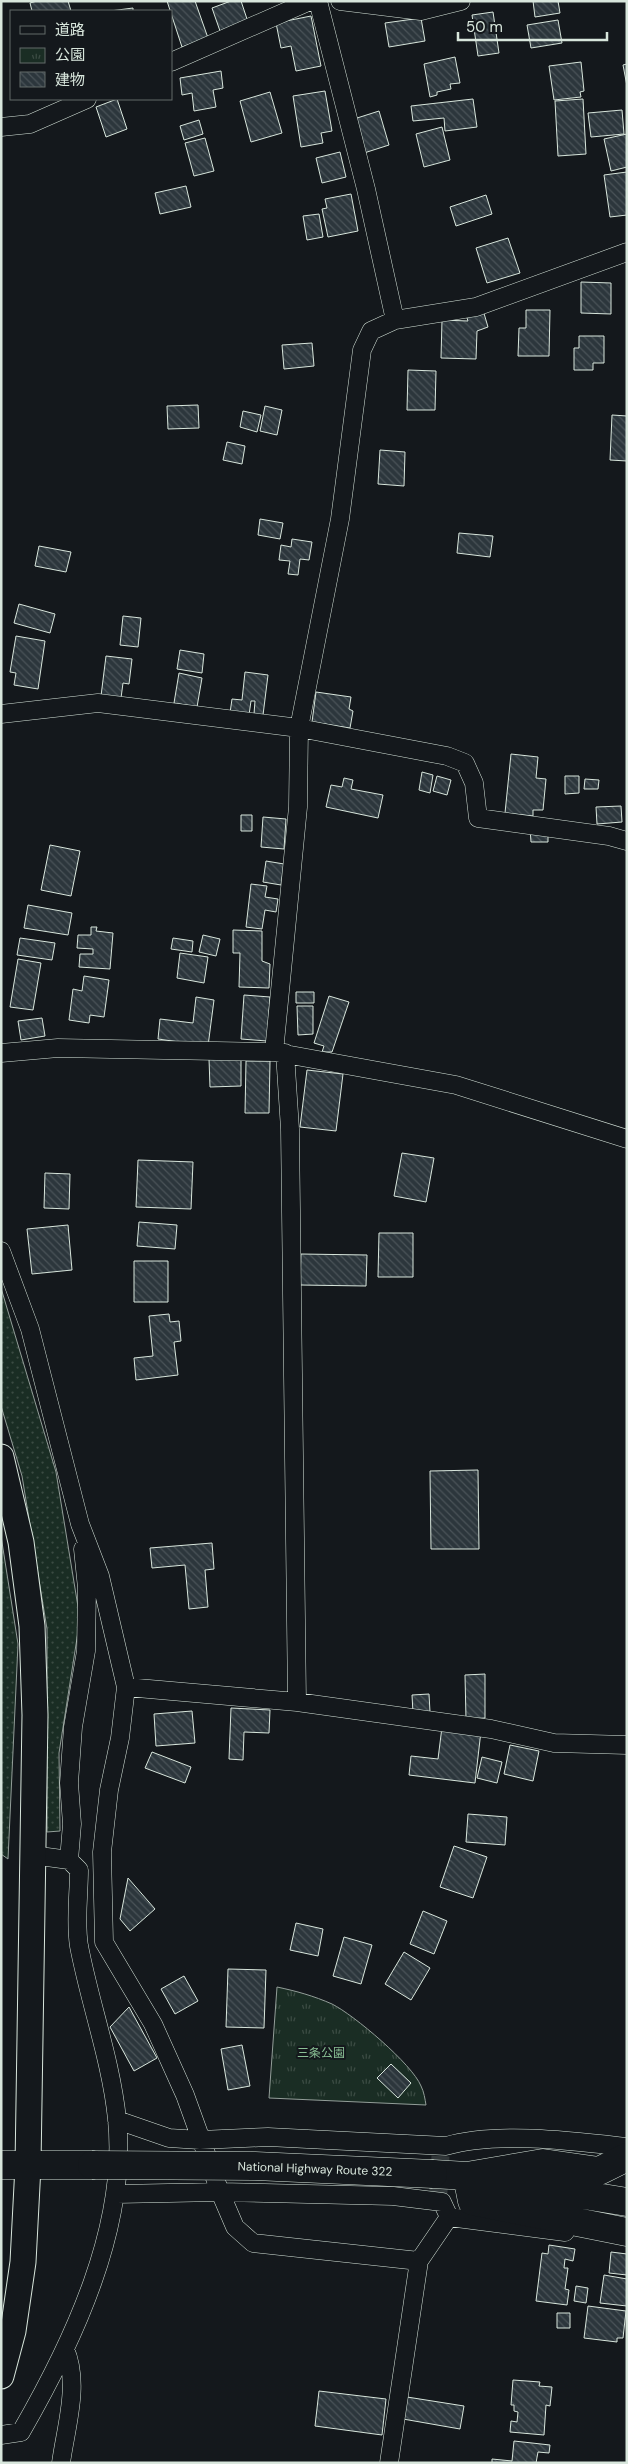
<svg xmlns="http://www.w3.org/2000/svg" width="628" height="2464" font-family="'DM Sans','Noto Sans JP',sans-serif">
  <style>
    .grass { fill: url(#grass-dots); stroke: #939e99 }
    .park { fill: url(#park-tufts); stroke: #939e99 }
    .building { fill: url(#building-back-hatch); stroke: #d8e6dc }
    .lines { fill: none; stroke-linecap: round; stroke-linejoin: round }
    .street-tunnel { stroke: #313739; stroke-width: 18; stroke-dasharray: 18 9; stroke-linecap: butt }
    .street-casing { stroke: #d8e6dc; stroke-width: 19 }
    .secondary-casing { stroke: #d8e6dc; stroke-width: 27 }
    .highway-casing { stroke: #d8e6dc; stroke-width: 29 }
    .street { stroke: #14181c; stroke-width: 18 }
    .secondary { stroke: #14181c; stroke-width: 25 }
    .highway { stroke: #14181c; stroke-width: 28 }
    .highway-bridge-casing { stroke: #d8e6dc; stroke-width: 29; stroke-linecap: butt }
    .highway-bridge { stroke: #14181c; stroke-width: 28 }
    .labels { text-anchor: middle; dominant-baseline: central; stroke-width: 4; stroke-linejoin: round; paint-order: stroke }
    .park-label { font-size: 12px; fill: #8ac095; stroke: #14181c }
    .street-label { font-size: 12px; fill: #d8e6dc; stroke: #14181c }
  </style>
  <defs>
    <pattern id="grass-dots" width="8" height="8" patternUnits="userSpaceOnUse" patternTransform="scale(1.25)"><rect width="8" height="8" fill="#1a2d24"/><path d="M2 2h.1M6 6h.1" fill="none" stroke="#3b4b43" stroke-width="1.8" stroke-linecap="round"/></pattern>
    <pattern id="park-tufts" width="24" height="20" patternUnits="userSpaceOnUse" patternTransform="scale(1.25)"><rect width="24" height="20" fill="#1a2d24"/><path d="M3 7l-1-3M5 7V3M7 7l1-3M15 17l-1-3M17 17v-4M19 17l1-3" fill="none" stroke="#3b4b43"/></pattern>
    <pattern id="building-back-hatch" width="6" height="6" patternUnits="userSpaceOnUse" patternTransform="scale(1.25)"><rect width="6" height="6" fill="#2c363c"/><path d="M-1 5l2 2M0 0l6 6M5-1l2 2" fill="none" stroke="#4a5358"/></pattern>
  </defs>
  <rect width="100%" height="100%" fill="#14181c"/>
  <path class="grass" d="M1 1288 56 1472 80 1619 59 1753 60 1831 47 1832V1629L22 1476 1 1406Z
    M1 1536 18 1644 8 1859 1 1854Z"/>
  <path class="park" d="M277 1987C296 1991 314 1996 332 2004 354 2015 412 2064 421 2086 424 2092 425 2099 426 2105L269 2098Z"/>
  <path class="building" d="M37 1H68L71 11H32L30 3Z
    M167 1H195L208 38 182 47Z
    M231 1H241L248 22 220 31 212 8Z
    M533 1H558L560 13 535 17Z
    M133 8V11H110Z
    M493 12 499 53 478 56 472 15Z
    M311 16 321 66 296 71 291 46 281 48 276 23Z
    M421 18 425 41 389 47 385 23Z
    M558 20 562 43 531 48 527 25Z
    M455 57 460 83 450 84 451 89 437 92V95L430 97 424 64Z
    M581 62 584 91 580 92 581 97 554 100 549 66Z
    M627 64V86L623 65Z
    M221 71 223 88 213 90 216 107 194 111 192 93 182 95 180 78Z
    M325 91 332 131 321 133 323 143 301 147 293 96Z
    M270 92 282 133 251 142 240 101Z
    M117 99 127 129 106 137 96 107Z
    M473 99 477 127 445 131 444 118 413 121 411 106Z
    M583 99 586 154 558 156 555 101Z
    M622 110 624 134 591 137 588 113Z
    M379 111 389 145 364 153 354 119Z
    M199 120 203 134 184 140 180 126Z
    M442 127 450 160 424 167 416 134Z
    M627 134V167L611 171 604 139Z
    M205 138 214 171 194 176 185 143Z
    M340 152 346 177 322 183 316 158Z
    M627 172V215L610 217 604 175Z
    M186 186 191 207 160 214 155 193Z
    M351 194 358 231 328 237 322 209 327 208 325 199Z
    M486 195 492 214 456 226 450 207Z
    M319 214 323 237 307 240 303 216Z
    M508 238 520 273 487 283 476 248Z
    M581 282 611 283V314L581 313Z
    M483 310 488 327 477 331 476 359 441 358 442 320 468 321 466 315Z
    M526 310H550L549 356H518L519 328H526Z
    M579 336H604V363H593V370H574V348H579Z
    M312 343 314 366 284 369 282 345Z
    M408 370 436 371 435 410H407Z
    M198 405 199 428 168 429 167 406Z
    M265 406 282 410 277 435 260 431Z
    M243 411 261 415 257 432 240 427Z
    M612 415 627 416V461L610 460Z
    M227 442 245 446 242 464 223 460Z
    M380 450 405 452 404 486 378 484Z
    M260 519 283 523 280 539 258 535Z
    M459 533 493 536 490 557 457 553Z
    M292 539 312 542 309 560 300 559 298 575 288 574 290 561 279 560 281 545 291 547Z
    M39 546 71 552 66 572 35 566Z
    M19 604 55 614 50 633 14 623Z
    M123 616 141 618 138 647 120 645Z
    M16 636 45 641 38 689 14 685 16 673 10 672Z
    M180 650 204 654 202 673 177 669Z
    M106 656 132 659 129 684 123 683 121 698 101 696Z
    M245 672 268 675 263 715 254 714 255 701H251L249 715 230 713 232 699 242 700Z
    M179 673 202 678 197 707 174 703Z
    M316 692 351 697 349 709 353 711 350 728 312 722Z
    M511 754 538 757 536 778 546 779 543 810H533V816L505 813Z
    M422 772 433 775 430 793 419 790Z
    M437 776 451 780 447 795 433 791Z
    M565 776H579V793L565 794Z
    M344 778 353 780 351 789 383 795 378 818 326 807 331 785 342 787Z
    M585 779 599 780 598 789H584Z
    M621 806 622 822 597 824 596 807Z
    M241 815H252V831H241Z
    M263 817 286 819 284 849 261 847Z
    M530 828H548V842H531Z
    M50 845 80 851 71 896 41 890Z
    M266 861 284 864 281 885 263 882Z
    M251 884 267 886 265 897 278 899 276 912 265 910 262 929 246 927Z
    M28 905 72 913 68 935 24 928Z
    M91 927H97L96 931 113 933 110 969 79 967 80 954H93V949L77 948 78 935H91Z
    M233 930 262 931V961L270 964 269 988 239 987 240 953H233Z
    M203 935 220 939 216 956 199 952Z
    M20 938 55 943 52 960 17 955Z
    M173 938 193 941 192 952 171 949Z
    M180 953 208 957 204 983 177 978Z
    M18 959 41 963 33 1010 10 1007Z
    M84 976 109 980 104 1017 90 1015 89 1023 69 1020 73 989 82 991Z
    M296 992H314V1003H296Z
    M244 995 270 997 267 1041 241 1039Z
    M329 996 349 1002 332 1052H322L324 1046 314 1043Z
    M196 997 214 1000 208 1046 158 1039 160 1019 193 1023Z
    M297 1006H313V1034L298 1035Z
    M42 1018 45 1036 21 1040 18 1021Z
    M209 1059H241V1086L210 1087Z
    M246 1061H270L269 1113H245Z
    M307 1070 343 1074 336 1131 300 1127Z
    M402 1153 434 1158 426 1202 394 1196Z
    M138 1160 193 1162 191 1209 136 1207Z
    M45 1173 70 1174 69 1209 44 1208Z
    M139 1222 177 1225 175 1249 137 1246Z
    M68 1225 72 1270 32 1274 27 1229Z
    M379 1233H413V1277H378Z
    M301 1254 367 1255 366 1286 300 1285Z
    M134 1261H168V1302H134Z
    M169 1314 170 1322 179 1321 181 1341 174 1342 178 1375 136 1380 134 1358 153 1356 149 1316Z
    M478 1470 479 1549H431L430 1471Z
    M212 1543 214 1569 205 1570 208 1607 189 1609 185 1565 152 1568 150 1548Z
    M485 1674V1718L466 1719 465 1675Z
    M429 1694 430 1712 413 1713 412 1695Z
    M231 1708 270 1710 269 1733 244 1732 243 1760 229 1759Z
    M192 1711 195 1743 156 1746 154 1714Z
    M442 1727 481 1731 475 1783 409 1775 411 1756 438 1759Z
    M510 1745 539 1751 533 1781 504 1774Z
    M152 1752 191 1767 185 1783 145 1768Z
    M482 1757 502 1762 497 1783 477 1778Z
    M468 1814 507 1817 505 1845 466 1842Z
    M454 1846 487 1857 473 1898 440 1887Z
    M128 1878 155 1909 130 1931 120 1919Z
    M423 1911 447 1921 434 1954 410 1944Z
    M296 1923 323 1929 318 1956 290 1950Z
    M344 1937 372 1945 361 1984 333 1976Z
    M404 1952 430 1968 411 2000 385 1984Z
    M228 1969 266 1970 264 2028 226 2027Z
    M184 1976 198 2001 175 2014 161 1989Z
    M129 2007 157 2058 134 2071 110 2027Z
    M242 2045 250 2086 228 2090 221 2049Z
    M391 2064 411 2083 398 2098 377 2078Z
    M549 2245 575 2249 573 2261 565 2259 564 2268H568L565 2289 569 2290 567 2305 536 2301 542 2253 548 2254Z
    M611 2252 627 2254V2275L609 2273Z
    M604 2275 627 2279V2306L600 2303Z
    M576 2286 588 2288 586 2303 574 2301Z
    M588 2306 626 2311 623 2338H617V2342L584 2338Z
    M557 2313H570V2328H557Z
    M513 2380 540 2382 539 2386 552 2387 550 2406 546 2405 544 2435 510 2432 511 2421 517 2422 518 2412 514 2411V2405H511Z
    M319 2391 386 2399 382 2435 315 2426Z
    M407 2397 464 2406 460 2429 403 2419Z
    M514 2441 550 2445 549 2453 538 2452 536 2463H492V2459L512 2461Z"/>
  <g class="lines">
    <path class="street-tunnel" d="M438 2201 441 2146"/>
    <g class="street-casing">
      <path id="street" d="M318 1 366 189 395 320
        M340 1 421 11 461 1
        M171 62 310 1
        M1 127 30 124 87 99
        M1 714 98 703 299 728 447 756 465 763 474 783 478 818 609 836 627 841
        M274 1052 298 807 299 728 340 519 362 350 371 331 395 320 476 307 627 252
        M1 1053 58 1048 274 1052 456 1085 627 1139
        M285 1053 290 1129 297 1702
        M1 1251 30 1329 80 1524 100 1576 126 1687 120 1738 109 1790 102 1852 104 1942 153 2024 185 2095 220 2192 393 2196 442 2202 449 2217
        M126 1687 297 1702 491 1729 554 1743 627 1745
        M69 1860 72 1824 69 1783 73 1727 86 1651 87 1588 83 1549
        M117 2120 169 2138 200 2140 268 2137 446 2146C496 2131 574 2141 627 2147
        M117 2194 220 2192 235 2227 253 2243 419 2261
        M449 2217 565 2232
        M1 2435 21 2432C73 2342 128 2226 117 2119 111 2060 90 2004 79 1946 75 1922 79 1894 79 1870L69 1860 32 1855
        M61 2463C66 2426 80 2384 65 2349
        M389 2463 419 2261 449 2217"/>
    </g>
    <g class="secondary-casing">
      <path id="secondary" d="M1 1457 21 1542 32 1626 35 1715 28 2166 23 2262 13 2331 1 2376"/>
    </g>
    <g class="highway-casing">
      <path id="highway" d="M627 2157 599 2171 543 2163 467 2176 472 2201 627 2232
        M1 2165H92
        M433 2174 467 2176 627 2202"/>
    </g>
    <use href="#street" class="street"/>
    <use href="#secondary" class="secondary"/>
    <use href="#highway" class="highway"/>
    <g class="highway-bridge-casing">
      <path id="highway-bridge" d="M92 2165 255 2166 433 2174"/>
    </g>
    <use href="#highway-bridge" class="highway-bridge"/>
  </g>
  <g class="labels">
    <g class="park-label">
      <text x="321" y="2053">三条公園</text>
    </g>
    <g class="street-label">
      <text transform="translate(315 2169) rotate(2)">National Highway Route 322</text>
    </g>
  </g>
  <rect width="628" height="2464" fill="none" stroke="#d8e6dc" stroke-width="5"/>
  <rect x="10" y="10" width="162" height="90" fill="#14181c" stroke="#626a69"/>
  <rect x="20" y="26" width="25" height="8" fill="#14181c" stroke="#626a69"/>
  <text x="55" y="35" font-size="15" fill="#d8e6dc">道路</text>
  <rect x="20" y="48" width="25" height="15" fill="url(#park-tufts)" stroke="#626a69"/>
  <text x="55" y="60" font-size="15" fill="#d8e6dc">公園</text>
  <rect x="20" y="72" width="25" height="15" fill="url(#building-back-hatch)" stroke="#626a69"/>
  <text x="55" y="85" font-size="15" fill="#d8e6dc">建物</text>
  <path d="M458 32v8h149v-8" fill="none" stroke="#d8e6dc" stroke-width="2.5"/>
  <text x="466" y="32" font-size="15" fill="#d8e6dc" stroke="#14181c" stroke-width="4" paint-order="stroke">50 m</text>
</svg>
